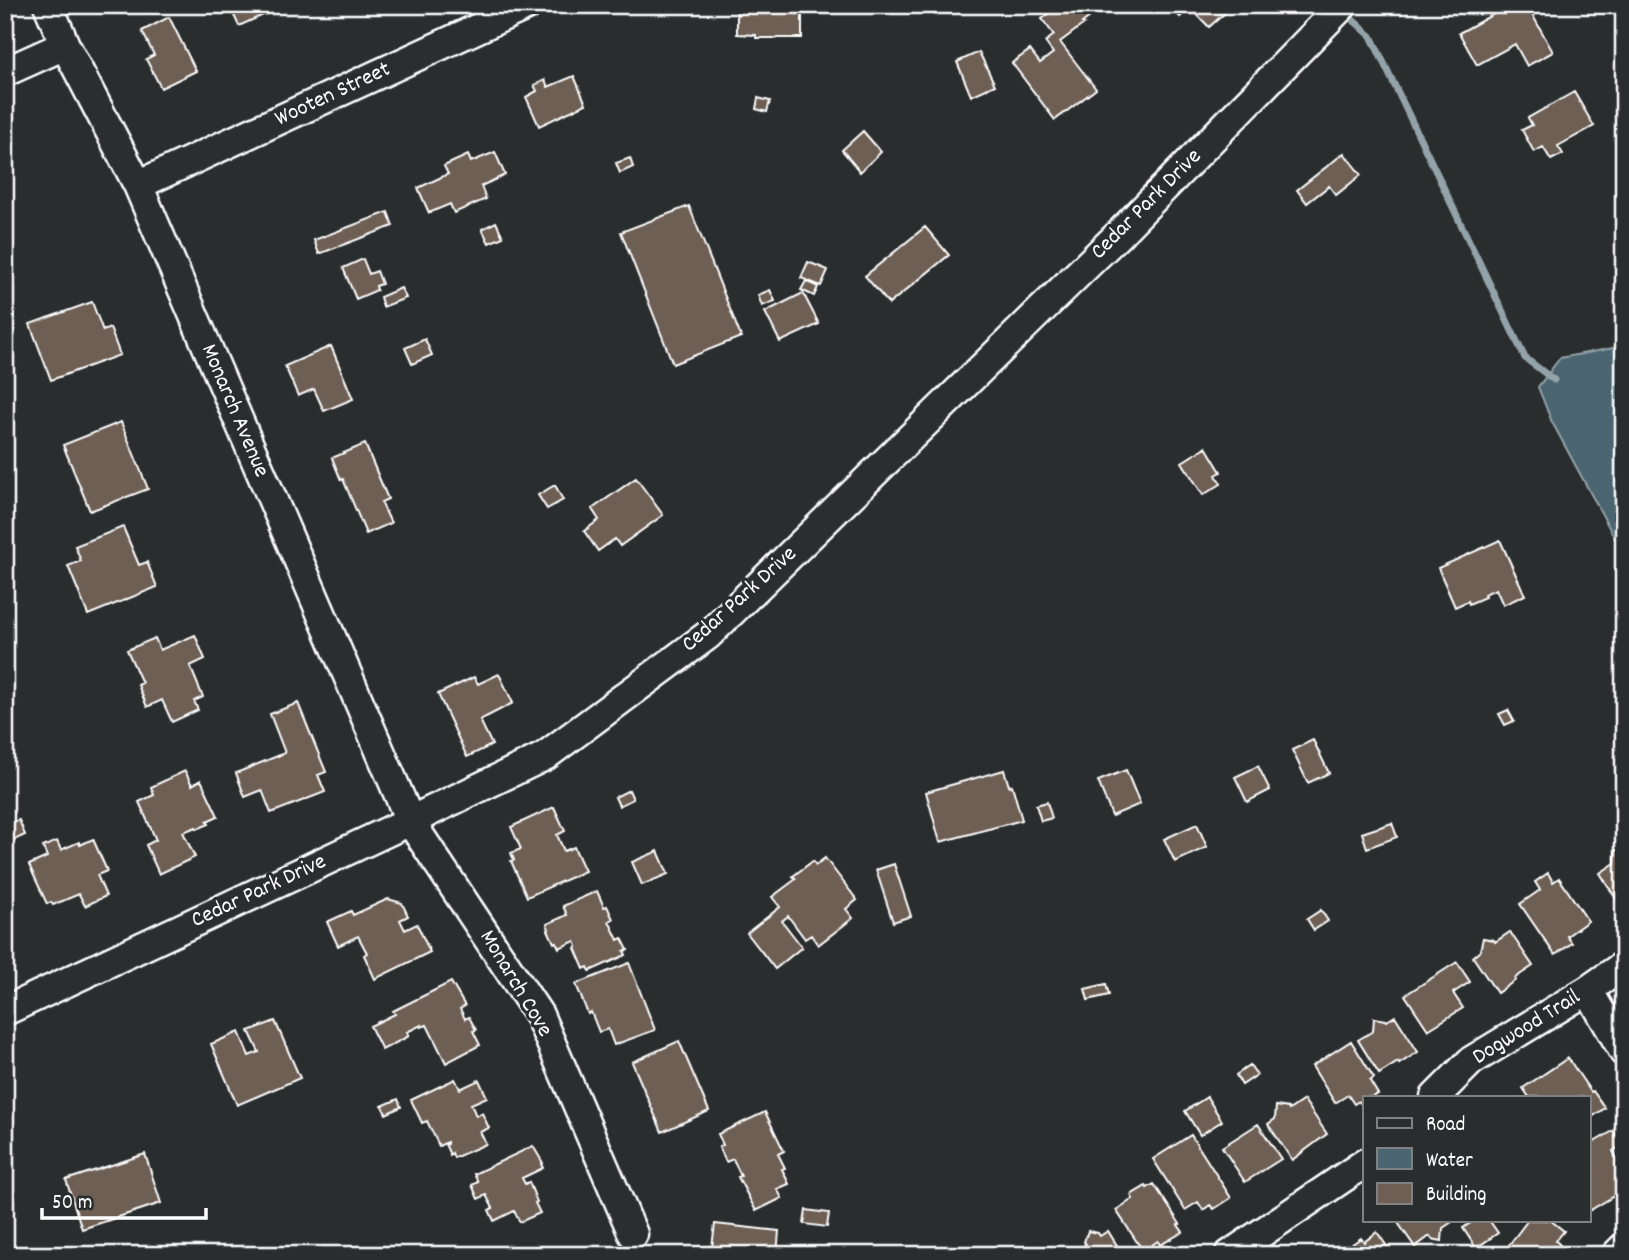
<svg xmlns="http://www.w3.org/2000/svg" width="1629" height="1260" font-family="Dekko,sans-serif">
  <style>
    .water { fill: #4b6570; stroke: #93a3a9; stroke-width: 2 }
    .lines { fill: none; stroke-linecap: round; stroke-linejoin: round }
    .stream { stroke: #93a3a9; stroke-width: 7 }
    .building { fill: #6e5e54; stroke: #fff; stroke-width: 2 }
    .minor-casing { stroke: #fff; stroke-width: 33 }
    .minor { stroke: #2a2d2e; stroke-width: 28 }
    .labels { text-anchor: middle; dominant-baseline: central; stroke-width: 6; stroke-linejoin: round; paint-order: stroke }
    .street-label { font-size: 23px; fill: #fff; stroke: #2a2d2e }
  </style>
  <rect width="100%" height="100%" fill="#2a2d2e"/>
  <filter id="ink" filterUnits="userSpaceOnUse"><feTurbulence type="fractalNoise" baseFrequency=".0143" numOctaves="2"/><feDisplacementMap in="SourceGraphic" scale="14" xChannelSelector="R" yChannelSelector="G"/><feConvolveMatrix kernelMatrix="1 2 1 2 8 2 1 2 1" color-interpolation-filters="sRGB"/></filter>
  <g filter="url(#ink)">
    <path class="water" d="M1624 346V555L1552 422 1538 387 1560 358Z"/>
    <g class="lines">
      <path class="stream" d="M1351 18 1371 36 1525 358 1554 380"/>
    </g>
    <path class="building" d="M233 5H285L239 26 230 7Z
      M737 5H788V10H802V38H756V35L737 34Z
      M1060 5H1084L1091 16 1082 23 1084 24 1060 42 1096 89 1055 120 1012 63 1030 50 1040 63 1053 53 1045 42 1054 35 1042 19Z
      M1171 5H1234L1209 27 1190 7 1180 17 1170 6Z
      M1510 5H1527L1553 52 1527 66 1515 44 1477 65 1459 33Z
      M169 17 196 71 161 88 146 59 154 55 142 31Z
      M979 52 995 85 971 96 957 62Z
      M574 76 586 104 539 126 526 97 537 91 534 85 545 80 548 87Z
      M1574 92 1594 126 1558 146 1563 154 1551 160 1543 147 1534 152 1522 130 1532 125 1528 118Z
      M758 98 770 101 767 112 756 109Z
      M863 131 881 152 860 172 842 150Z
      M495 152 505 175 481 186 486 199 454 213 450 204 429 213 418 188 448 174 444 166 468 155 471 162Z
      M1344 153 1361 175 1336 195 1329 186 1307 203 1297 190Z
      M630 158 633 167 620 173 616 163Z
      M689 206 741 337 673 364 621 232Z
      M388 212 393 226 319 254 314 240Z
      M496 222 503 237 489 243 482 229Z
      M925 227 949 255 889 304 865 276Z
      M363 259 369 274 377 271 382 284 376 286 377 290 356 299 343 268Z
      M808 262 828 270 821 286 801 278Z
      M806 281 818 287 814 296 801 290Z
      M401 288 406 298 383 307 380 297Z
      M770 290 775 301 762 306 758 295Z
      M803 293 819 324 780 342 765 312Z
      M92 302 103 331 110 328 120 355 51 380 30 324Z
      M425 339 432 355 412 364 405 348Z
      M331 346 353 399 324 411 314 389 298 396 285 366Z
      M121 422 148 489 90 511 63 445Z
      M365 444 388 499 381 502 391 523 366 534 343 479 341 480 332 458Z
      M1206 447 1221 472 1216 475 1221 484 1203 495 1182 462Z
      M636 478 663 515 620 546 615 539 598 551 584 531 599 520 592 509Z
      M555 485 563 500 547 509 538 495Z
      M123 527 139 565 147 562 157 587 88 615 68 566 81 561 75 546Z
      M1500 540 1525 595 1503 605 1496 589 1484 594 1485 597 1469 604 1468 601 1455 607 1438 568Z
      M195 635 205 659 190 666 203 697 194 701 198 710 172 722 162 700 147 707 138 685 142 683 127 650 155 638 160 650Z
      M499 674 513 703 480 720 492 745 467 757 438 694 474 677 478 684Z
      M298 703 326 772 318 775 325 792 271 813 262 790 245 797 236 773 285 753 270 714Z
      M1508 710 1514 721 1505 725 1499 714Z
      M1313 740 1329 773 1308 783 1292 750Z
      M1258 766 1270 790 1247 802 1235 777Z
      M1004 770 1009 786 1012 785 1022 820 940 842 926 792Z
      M1126 770 1140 804 1112 816 1098 781Z
      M185 771 192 785 201 780 218 816 207 821 209 824 197 829 196 827 183 832 195 857 159 874 146 845 156 840 139 802 154 795 151 787Z
      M629 790 633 799 619 806 615 797Z
      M1047 802 1052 818 1041 821 1036 805Z
      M554 807 565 831 557 835 564 851 574 847 585 871 527 897 511 861 514 860 511 853 521 849 511 827Z
      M19 820 25 835 14 840 7 824Z
      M1392 823 1397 837 1367 848 1362 833Z
      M1197 824 1207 847 1175 862 1164 839Z
      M93 839 107 871 97 875 106 896 85 906 79 894 53 905 51 902 47 904 29 865 47 857 43 847 57 841 61 850 79 842 80 845Z
      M1616 850 1624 851V903L1620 905 1600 873 1615 863Z
      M658 851 668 874 642 885 632 862Z
      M825 858 857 900 846 909 853 918 818 945 811 935 805 939 788 916 782 921 802 947 775 969 747 933 780 907 772 897 796 879 793 876 813 861 816 865Z
      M894 864 911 916 893 922 876 870Z
      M1548 873 1553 882 1559 878 1588 921 1567 936 1572 943 1555 955 1520 904 1540 890 1535 882Z
      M597 891 604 907 607 906 613 919 609 921 618 940 622 938 628 950 624 951 626 955 590 971 588 967 584 969 575 948 577 947 575 941 559 948 556 942 554 943 548 930 549 929 547 924 567 915 563 906Z
      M388 899 402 903 408 916 400 920 405 930 417 924 430 952 375 979 364 955 367 953 358 936 338 946 327 922 351 911 353 915Z
      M1321 910 1328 921 1314 930 1307 919Z
      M1510 932 1533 966 1515 978 1516 980 1497 993 1473 957 1480 951 1483 938 1494 940 1495 942Z
      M1457 962 1470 982 1453 993 1463 1008 1428 1030 1405 995Z
      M629 963 655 1030 614 1045 608 1029 599 1032 591 1012 588 1014 576 984Z
      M451 982 465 1006 460 1009 465 1019 469 1017 476 1030 473 1031 480 1045 446 1063 427 1025 421 1027V1025L407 1032 409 1036 382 1050 370 1026 395 1014 393 1011Z
      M1106 984 1109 995 1088 1000 1085 989Z
      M1395 1016 1418 1052 1399 1064 1398 1062 1379 1074 1358 1040 1373 1031 1374 1018 1386 1020 1387 1021Z
      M275 1021 300 1078 237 1105 211 1044 239 1032 249 1056 259 1052 249 1031Z
      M679 1041 709 1111 662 1132 632 1062Z
      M1351 1041 1374 1078 1370 1081 1378 1094 1372 1097H1365V1102L1361 1104 1359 1101 1354 1104 1348 1095 1335 1103 1312 1066Z
      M1568 1058 1591 1092 1593 1091 1605 1108 1589 1119V1097H1529L1523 1088Z
      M1250 1065 1257 1075 1242 1085 1236 1075Z
      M455 1079 460 1089 479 1080 487 1097 471 1104 476 1116 482 1113 489 1128 480 1132 486 1144 454 1158 452 1153 450 1155 445 1144H447V1142L439 1146 427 1121 422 1123 411 1100Z
      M1207 1097 1222 1121 1200 1135 1185 1111Z
      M398 1099 401 1107 386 1114 382 1106Z
      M1304 1100 1327 1134 1292 1160 1268 1124 1275 1119 1276 1106 1288 1108 1289 1110Z
      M765 1112 784 1151 778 1154 785 1168 782 1169 789 1184 777 1189 782 1198 756 1211 738 1177 741 1176 733 1159 726 1162 719 1147 723 1145 718 1134Z
      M1258 1124 1281 1159 1245 1182 1222 1147Z
      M1613 1131 1622 1145 1613 1151 1620 1164 1624 1162V1190L1589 1211V1145Z
      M1191 1135 1231 1198 1214 1209 1210 1205 1203 1210 1198 1202 1185 1210 1153 1159Z
      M533 1146 543 1163 541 1164 543 1168 522 1178 525 1184 529 1182 537 1202 535 1203 540 1213 520 1222 514 1211 494 1221 489 1210 493 1208 486 1195 478 1199 472 1185 478 1182 474 1174Z
      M145 1154 161 1203 82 1229 66 1180Z
      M1154 1184 1180 1224 1178 1225 1183 1232 1160 1245 1158 1241 1143 1251 1116 1210 1133 1199 1131 1195 1146 1186 1147 1188Z
      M806 1210 829 1213 827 1227 804 1224Z
      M1396 1220H1451L1452 1222 1443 1228 1442 1241 1432 1239 1430 1236 1415 1247Z
      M1475 1220H1489L1498 1233 1476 1248 1463 1228Z
      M1528 1220H1550L1564 1231 1556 1241 1561 1246 1554 1255H1514L1506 1249Z
      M715 1224 779 1231 777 1255 755 1253 754 1255H708L709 1246 712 1247Z
      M1088 1231 1098 1233 1100 1236 1108 1231 1123 1255H1071L1086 1244 1084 1242Z
      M1377 1232 1393 1255H1344L1342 1251 1361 1238 1364 1242Z"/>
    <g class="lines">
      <g class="minor-casing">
        <path id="minor" d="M48 5 65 45 138 185 410 821 539 1015 633 1234
          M5 72 65 45
          M138 185 528 5
          M1588 990 1624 1052
          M5 1011 410 821 545 756 708 635 1118 235 1343 5
          M1435 1097 1471 1061 1588 990 1624 965
          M1229 1255 1365 1163
          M1616 1255 1624 1247"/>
      </g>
      <use href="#minor" class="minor"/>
    </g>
  </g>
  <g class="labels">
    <g class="street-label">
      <text transform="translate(333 95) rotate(-25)">Wooten Street</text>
      <text transform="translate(1147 205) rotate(-45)">Cedar Park Drive</text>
      <text transform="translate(234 411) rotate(67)">Monarch Avenue</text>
      <text transform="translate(740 600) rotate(-42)">Cedar Park Drive</text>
      <text transform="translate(259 892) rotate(-25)">Cedar Park Drive</text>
      <text transform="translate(515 984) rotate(59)">Monarch Cove</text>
      <text transform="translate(1527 1028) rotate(-32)">Dogwood Trail</text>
    </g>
  </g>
  <rect width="1629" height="1260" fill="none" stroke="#2a2d2e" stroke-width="28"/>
  <rect x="14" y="14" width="1601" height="1232" fill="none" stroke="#fff" stroke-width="2.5" filter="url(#ink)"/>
  <rect x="1363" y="1096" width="228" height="126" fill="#2a2d2e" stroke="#7f8182" stroke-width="2"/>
  <rect x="1377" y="1118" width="35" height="10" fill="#2a2d2e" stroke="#7f8182" stroke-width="2"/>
  <text x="1426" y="1130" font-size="21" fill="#ffffff">Road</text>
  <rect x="1377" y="1148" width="35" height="21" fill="#4b6570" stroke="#7f8182" stroke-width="2"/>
  <text x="1426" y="1166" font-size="21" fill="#ffffff">Water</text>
  <rect x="1377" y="1183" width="35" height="21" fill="#6e5e54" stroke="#7f8182" stroke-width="2"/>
  <text x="1426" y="1200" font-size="21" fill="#ffffff">Building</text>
  <path d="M42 1208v10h164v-10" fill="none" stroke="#ffffff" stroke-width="3.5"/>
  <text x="52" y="1208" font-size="21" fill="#ffffff" stroke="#2a2d2e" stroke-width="5" paint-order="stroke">50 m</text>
</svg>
